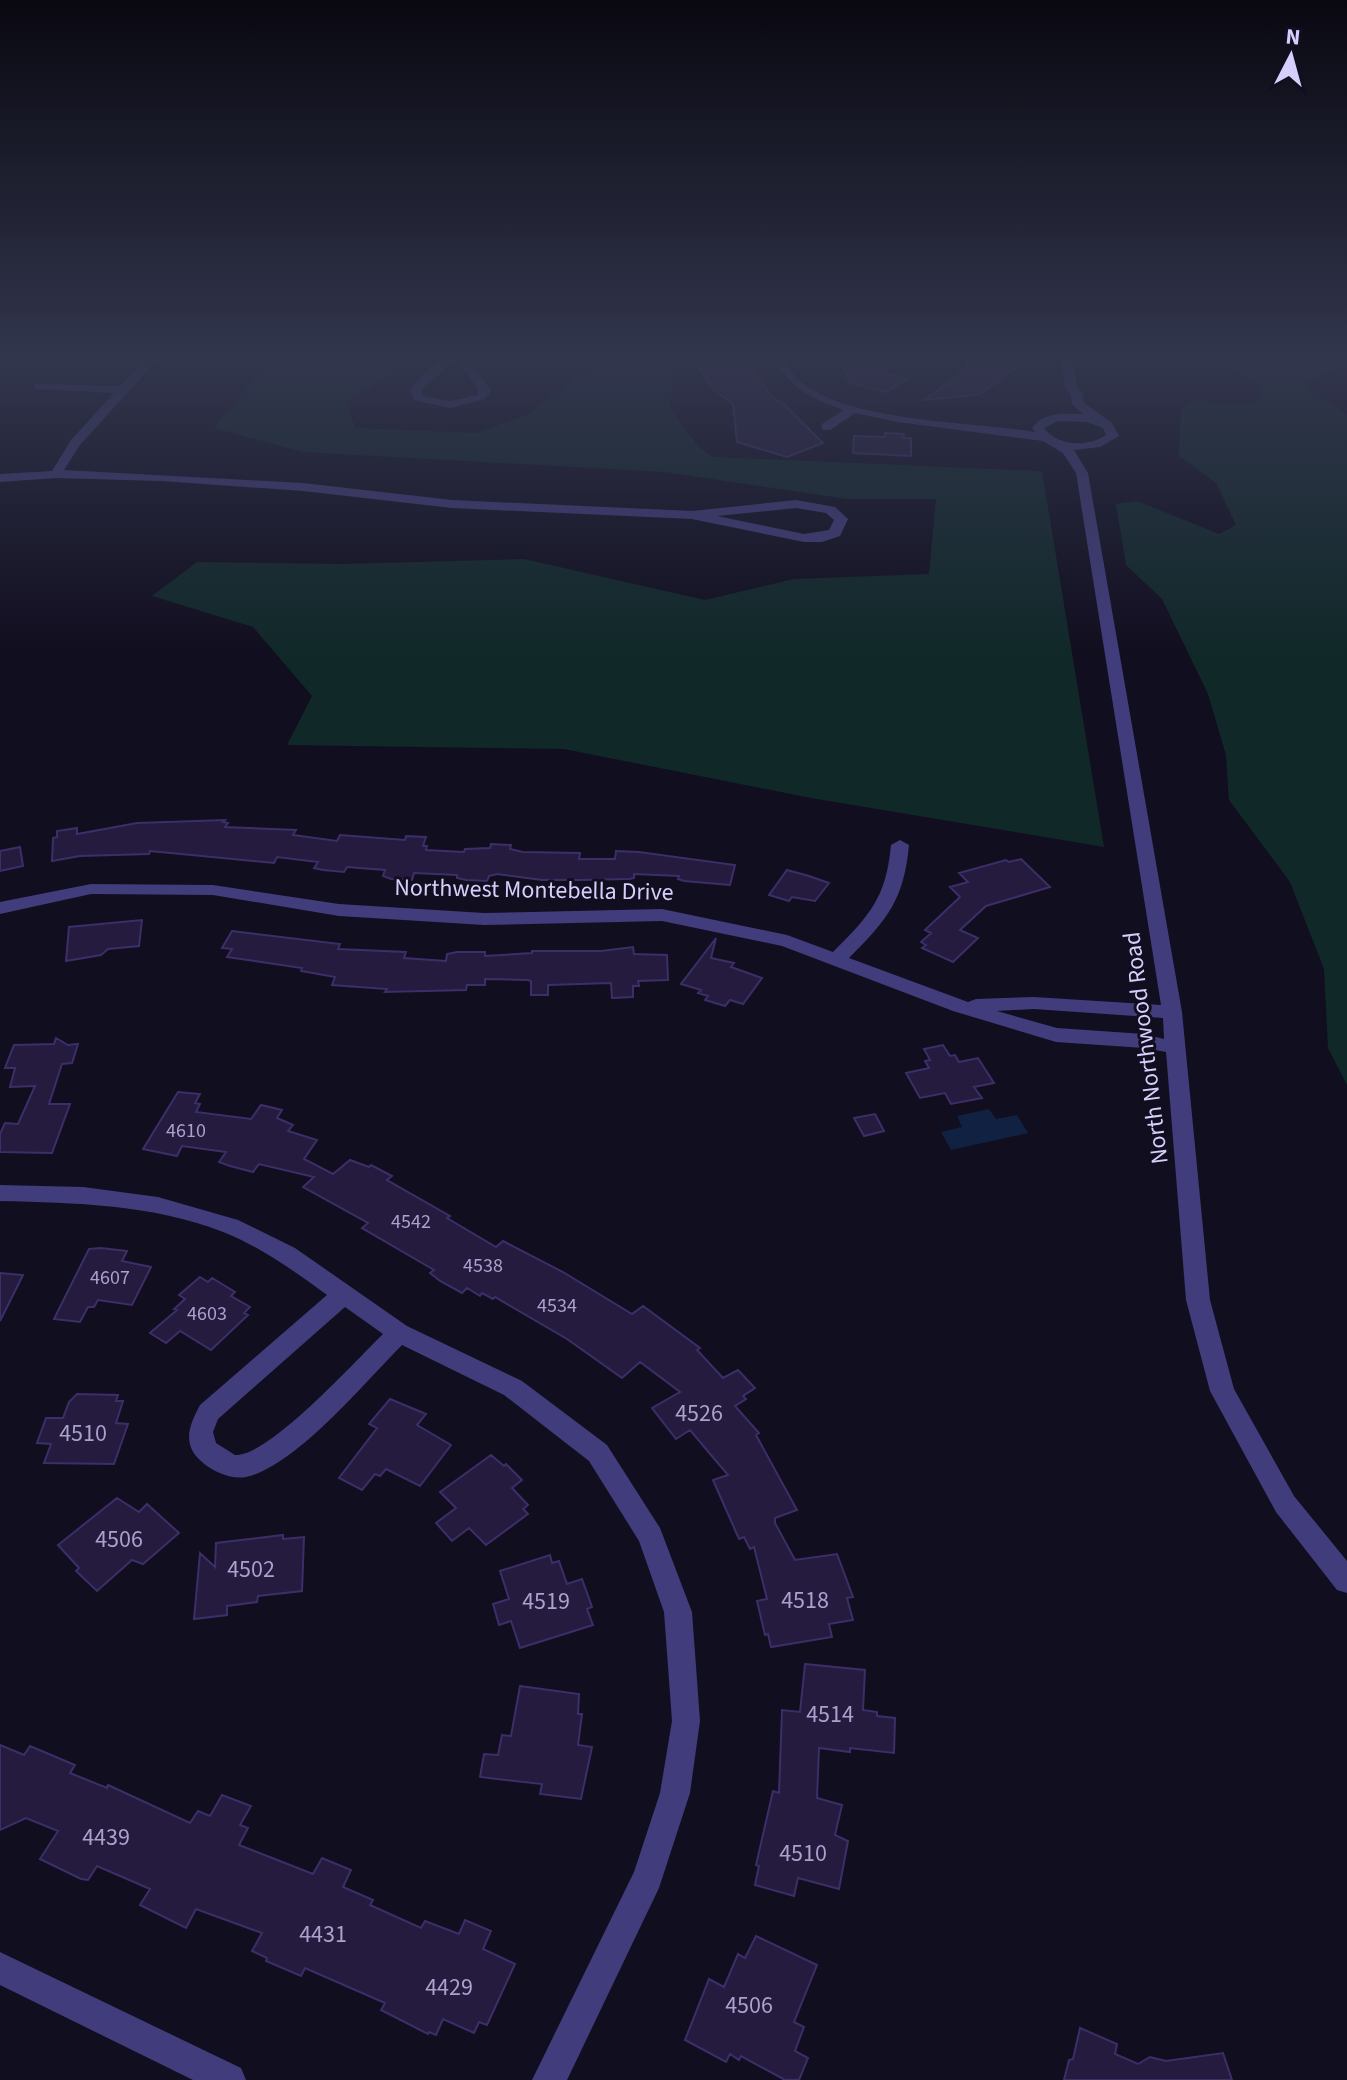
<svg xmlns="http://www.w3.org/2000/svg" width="1347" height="2080" font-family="'Source Sans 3',sans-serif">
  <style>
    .green { fill: #112829 }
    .water { fill: #102141 }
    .building { fill: #241b3f; stroke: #3c2f69; stroke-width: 2 }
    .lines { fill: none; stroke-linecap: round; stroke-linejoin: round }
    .minor { fill: #413c7b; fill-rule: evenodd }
    .labels { text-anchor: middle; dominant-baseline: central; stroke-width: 6; stroke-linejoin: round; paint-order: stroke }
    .number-label { font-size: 20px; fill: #aaa2cd }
    .street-label { font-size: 24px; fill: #d6cffc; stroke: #110e1f }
    .near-number-label { font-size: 24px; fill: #aaa2cd }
  </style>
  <rect width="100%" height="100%" fill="#110e1f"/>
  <path class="green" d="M269 360H400L393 372 347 403 355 428 476 433 527 415 578 375 628 360H674L670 409 698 446 712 457 1042 471 1104 847 811 798 564 749 287 745 312 696 253 627 152 596 197 562 341 564 524 559 705 600 794 579 929 574 936 499H847L665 472 303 452 214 428Z
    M1218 360H1347V366L1302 383 1347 415V1085L1328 1048 1324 969 1290 882 1229 800 1226 755 1208 694 1162 599 1126 565 1116 504 1137 501 1219 534 1236 525 1216 483 1179 456 1181 410 1193 401 1254 404 1261 386Z"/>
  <path class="water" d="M989 1109 996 1119 1017 1115 1028 1133 951 1150 941 1132 962 1127 957 1116Z"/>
  <path class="building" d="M747 360 773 398 784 404 823 443 787 457 737 442 733 404 714 390 694 361Z
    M967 360 1023 363 980 394 924 400 967 369Z
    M842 365H881L885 373 908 379 886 392 850 383Z
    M885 433 904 434 903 438H911V456L853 453 854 436 885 437Z
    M225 820 223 822 228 823 225 827 296 830 293 835 337 841 340 835 405 840 406 836 426 837 423 846H427L426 850 464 852 465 849 490 848 491 844 511 845 510 849 523 852 580 853 579 859H615L616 851 639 852 735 865 730 885 684 881 678 879 679 876 634 874V878L629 879 583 880H542L497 874 489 876 487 881 466 880 457 878V875L414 873 412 880 391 879 383 876 385 870 347 867 344 872 323 870 314 868 318 862 277 857 274 863 150 851 149 854 80 856 52 861 53 838 57 837V831L77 828V834L137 823Z
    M20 847 23 866 0 871V851Z
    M1021 859 1050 887 986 906 960 930 978 938 953 962 922 948 926 945 921 942 931 933 925 930 960 897 950 887 968 882 959 873 1006 860 1009 862Z
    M787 870 809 876 829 883 815 901 792 897 789 901 769 895Z
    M142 920 139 946 108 949 101 955 66 961 69 927Z
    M232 931 340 944 338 949 406 952 404 958 446 961 447 954 457 952H485V956L532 953V951H601L633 947 634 954 667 955 668 980 638 981 639 986H633V997L612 998 611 983 548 985V995H531V981L528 980 485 979V985H467L466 990 385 992 387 989 332 985 335 977 301 971 302 968 227 957 232 949 222 948Z
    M716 938 711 958 734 963 731 967 762 978 743 1004 730 1000 725 1006 705 1000 708 996 698 993 701 990 681 984Z
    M56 1038 68 1045 78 1044 72 1063 62 1064 49 1104H70L52 1153 0 1152V1134L5 1123 18 1124 35 1086 10 1087 15 1068H5L14 1045 54 1044Z
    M943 1045 950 1056 955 1055 959 1062 978 1058 994 1083 974 1087 982 1098 951 1104 945 1093 920 1098 906 1073 929 1068 925 1061 930 1060 924 1049Z
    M178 1092 200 1094 195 1103 200 1104 196 1112 251 1119 261 1105 282 1110 277 1118 293 1125 288 1131 317 1140 304 1159 333 1174 350 1160 369 1167 371 1165 392 1176 387 1180 450 1216 447 1218 496 1247 503 1241 563 1272 632 1314 643 1306 700 1348 697 1350 723 1378 738 1370 755 1388 743 1396 746 1399 735 1406 759 1433 756 1435 797 1510 775 1518V1523L795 1560 837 1554 853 1597 847 1598 853 1620 829 1624 832 1637 771 1647 768 1634 765 1635 757 1601 767 1599 754 1547 750 1549 744 1537 739 1539 713 1480 728 1475 690 1430 676 1439 652 1408 680 1392 640 1362 622 1378 567 1339 495 1297 493 1299 482 1293 480 1296 467 1288 462 1293 440 1281 430 1273 434 1270 362 1228 368 1223 303 1187 314 1177 259 1164 253 1172 230 1166 219 1162 226 1152 182 1146 177 1156 143 1149Z
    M875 1114 884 1131 864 1136 854 1118Z
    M101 1248 127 1251 122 1261 151 1267 132 1305 98 1300 94 1307H88L80 1322 54 1319 89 1249Z
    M0 1273 23 1275 0 1321Z
    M200 1277 208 1282 212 1278 235 1292 231 1296 250 1307 244 1313 248 1315 211 1350 180 1331 166 1343 150 1333 177 1310 174 1309 185 1299 179 1295Z
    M77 1394 118 1395 116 1401H123L116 1423 128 1424 114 1464 44 1463 51 1444 37 1443 46 1418H63L69 1402Z
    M390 1399 426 1414 417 1425 451 1445 420 1486 386 1469 380 1476 375 1474 362 1490 339 1478 377 1428 369 1424Z
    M491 1455 504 1466 506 1464 522 1480 512 1488 528 1505 523 1509 528 1514 486 1545 469 1528 452 1541 436 1523 456 1508 440 1492Z
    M117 1498 139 1512 147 1504 179 1533 143 1564 132 1560 97 1591 76 1571 79 1568 58 1545Z
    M283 1535V1539L304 1537 302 1591 258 1596 257 1602 227 1606V1615L194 1619 200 1553 215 1567 216 1543Z
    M550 1555 552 1563 559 1561 567 1584 582 1579 592 1607 587 1609 593 1625 520 1648 511 1621 499 1625 493 1604 509 1599 500 1571Z
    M805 1664 865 1670 863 1710 877 1712V1716L895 1718 894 1753 850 1748V1752L819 1748 817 1798 842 1805 835 1835 848 1841 839 1889 798 1878 794 1896 755 1885 759 1866 756 1865 773 1791 779 1793 782 1710 800 1712Z
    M520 1686 579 1694 578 1714H582L578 1745 592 1747 581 1799 540 1794 542 1784 480 1777 484 1754 498 1755 502 1735 511 1736Z
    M0 1745 24 1755 30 1746 75 1765 70 1773 107 1788 108 1785 190 1823 198 1811 210 1816 222 1795 251 1806 240 1825 248 1828 239 1845 313 1874 322 1858 351 1870 343 1887 373 1900 370 1905 421 1928 425 1921 459 1934 465 1920 491 1931 483 1949 515 1964 487 2025 479 2022 474 2033 443 2019 436 2035 429 2032 428 2034 381 2010 385 2003 305 1968 301 1976 266 1961 267 1958 252 1951 262 1933 196 1909 186 1928 140 1905 150 1889 97 1866 88 1880 81 1879 40 1859 58 1831 26 1818 0 1830Z
    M756 1936 817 1965 794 2022 804 2027 795 2051 808 2058 799 2080H785L741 2056 739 2060 730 2054 726 2062 685 2040 709 1979 724 1987 738 1954 745 1958Z
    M1080 2028 1117 2044 1115 2054 1138 2064 1150 2057 1166 2061 1223 2053 1232 2080H1064L1069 2060 1073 2059Z"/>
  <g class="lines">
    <path class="minor" d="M145 360H157L80 445 64 470 303 483 452 500 692 511 796 500 835 507 848 519 840 536 822 542H804L692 519 452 508 303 491 161 481 56 478 0 482V474L52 471 71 440 114 393 39 389 35 388V384L120 386ZM796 508 826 513 834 520 829 530 804 534 717 516Z
      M441 360H454L422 390 423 396 450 401 477 395 479 391 458 360H469L491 391 485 399 450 408 414 400 410 390 422 375Z
      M772 360H784C788 366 793 375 799 380 847 423 971 421 1035 432L1032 428C1044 411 1063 414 1083 414L1072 404 1071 395 1065 387 1061 360H1072L1077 386 1083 394 1084 403 1112 423 1119 436 1100 447 1074 450 1088 473 1182 1012 1210 1300 1234 1389 1294 1496 1347 1561V1593L1337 1590 1276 1512 1210 1391 1186 1300 1166 1052 1144 1048 1056 1042 953 1011 782 946 662 921 484 925 339 916 213 895 91 894 0 914V902L91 884 213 885 339 904 484 913 662 909 787 935 833 952C870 915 886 898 891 845L900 840 909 845C904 900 887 920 849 958L968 1002 976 999 1034 997 1161 1005 1076 473 1063 453 1043 441 898 422 855 413 830 430H822V424L844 410C810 398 794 389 772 360ZM1058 421 1087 422 1103 428 1106 435C1088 447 1058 447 1044 428ZM1034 1009 1163 1018 1164 1039 1144 1034 1057 1028 997 1011Z
      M0 1185 83 1187 158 1197 238 1220 295 1248 407 1326 522 1381 607 1445 660 1528 692 1612 700 1721 690 1793 659 1888 567 2080H532L634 1872 660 1793 672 1721 664 1612 639 1541 589 1461 504 1395 402 1345C365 1382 296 1466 246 1477 231 1480 211 1471 201 1461 181 1443 190 1424 200 1405L327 1295C294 1271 261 1247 223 1232 152 1204 75 1203 0 1201ZM345 1307 383 1334C356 1360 269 1457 235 1455L216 1443 213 1432 218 1419Z
      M0 1952 241 2068 246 2080H193L0 1985Z"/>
  </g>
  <linearGradient id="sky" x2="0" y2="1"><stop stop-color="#090811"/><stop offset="0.55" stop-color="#32364d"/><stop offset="1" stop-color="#32364d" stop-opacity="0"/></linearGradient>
  <rect width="1347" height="651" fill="url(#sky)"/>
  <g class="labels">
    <g class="number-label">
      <text x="186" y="1131">4610</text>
      <text x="411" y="1222">4542</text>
      <text x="483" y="1266">4538</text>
      <text x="110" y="1278">4607</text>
      <text x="557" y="1306">4534</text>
      <text x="207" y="1314">4603</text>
    </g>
    <g class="street-label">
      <text transform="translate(534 890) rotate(1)">Northwest Montebella Drive</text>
      <text transform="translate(1146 1048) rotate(-97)">North Northwood Road</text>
    </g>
    <g class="near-number-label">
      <text x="699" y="1413">4526</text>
      <text x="83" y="1433">4510</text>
      <text x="119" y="1539">4506</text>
      <text x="251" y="1569">4502</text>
      <text x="805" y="1600">4518</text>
      <text x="546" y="1601">4519</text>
      <text x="830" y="1714">4514</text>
      <text x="106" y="1837">4439</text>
      <text x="803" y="1853">4510</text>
      <text x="323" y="1934">4431</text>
      <text x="449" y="1987">4429</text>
      <text x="749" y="2005">4506</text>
    </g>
  </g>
  <g transform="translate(1291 56) rotate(6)" stroke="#110e1f" stroke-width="6" paint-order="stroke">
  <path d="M0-6L14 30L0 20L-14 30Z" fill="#d6cffc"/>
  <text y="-12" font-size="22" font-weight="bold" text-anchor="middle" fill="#d6cffc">N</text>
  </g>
</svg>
